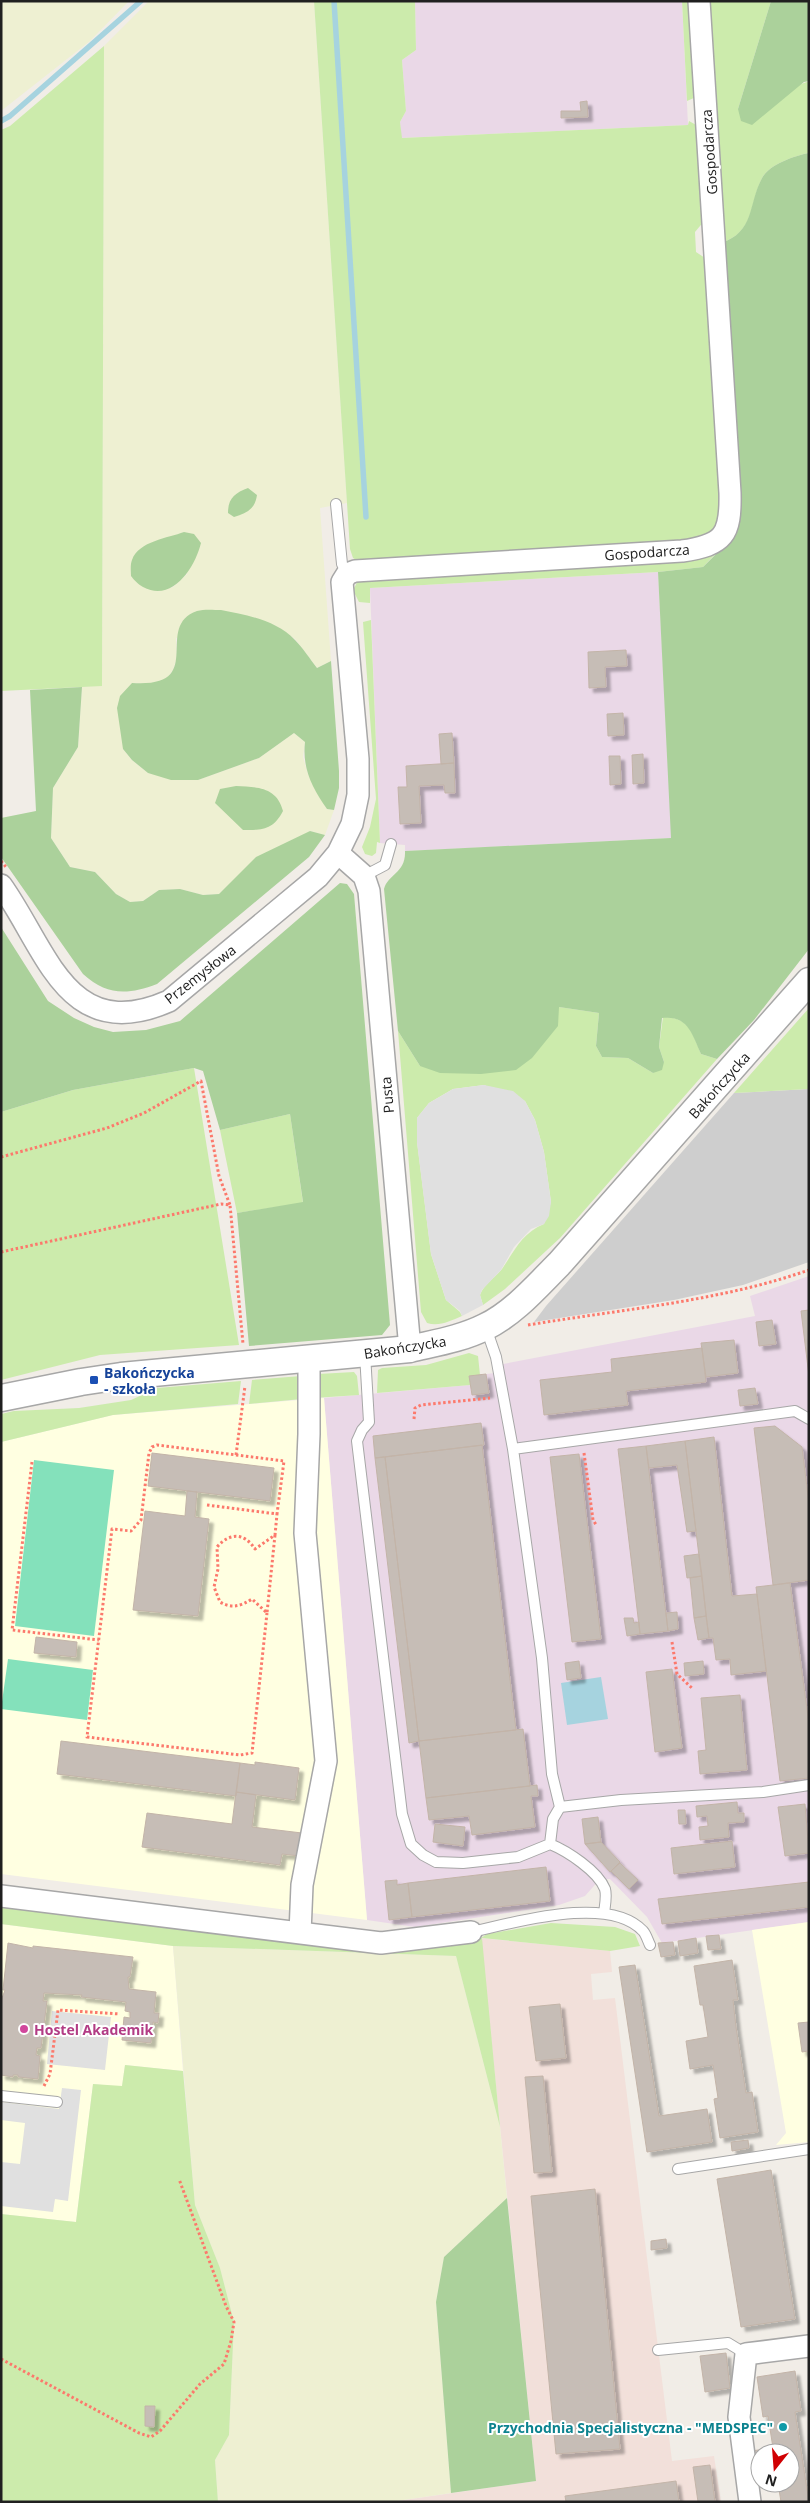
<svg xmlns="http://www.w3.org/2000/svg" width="810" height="2503" font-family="'Open Sans',sans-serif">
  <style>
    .industrial { fill: #ead8e7 }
    .education { fill: #ffffe1 }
    .religious { fill: #cecece }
    .military { fill: #f2e0da }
    .farmland { fill: #eef0d2; fill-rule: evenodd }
    .grass { fill: #ccebac }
    .forest { fill: #abd19b }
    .pitch { fill: #84e1bb }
    .parking { fill: #e0e0e0 }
    .water { fill: #a6d3df }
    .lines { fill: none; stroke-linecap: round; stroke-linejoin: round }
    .stream { stroke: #a6d3df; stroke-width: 5.5 }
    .building { fill: #c6bdb6; stroke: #c3b4a8; filter: url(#shadow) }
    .service-casing { stroke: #a7a7a7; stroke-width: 12 }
    .minor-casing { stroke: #a7a7a7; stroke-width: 24 }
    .tertiary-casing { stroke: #a7a7a7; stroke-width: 29 }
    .path { stroke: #fc796c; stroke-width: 3; stroke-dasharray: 2.5 2.5; stroke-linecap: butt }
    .service { stroke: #fff; stroke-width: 10 }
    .minor { stroke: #fff; stroke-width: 21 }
    .tertiary { stroke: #fff; stroke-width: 26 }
    .transit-dot { fill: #1a4fb4; stroke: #fff; stroke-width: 2 }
    .hotel-dot { fill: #d1479c; stroke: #fff; stroke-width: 2 }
    .culture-dot { fill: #0f9aa8; stroke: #fff; stroke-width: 2 }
    .labels { text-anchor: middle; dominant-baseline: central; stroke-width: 4; stroke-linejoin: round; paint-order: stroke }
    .street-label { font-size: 14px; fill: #202020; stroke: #fff }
    .transit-label { font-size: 14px; font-weight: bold; fill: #164399; stroke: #fff; text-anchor: start }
    .hotel-label { font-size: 14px; font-weight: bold; fill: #b23c85; stroke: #fff; text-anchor: start }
    .culture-label { font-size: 14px; font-weight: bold; fill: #0d838f; stroke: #fff; text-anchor: end }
  </style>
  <defs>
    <filter id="shadow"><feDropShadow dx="4.5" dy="4.5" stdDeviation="1" flood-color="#0004"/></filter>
  </defs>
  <rect width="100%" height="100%" fill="#f1ede7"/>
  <path class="industrial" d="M415 1H682L688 125 401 138 400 122 406 111 402 60 416 50Z
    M658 572 672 838 405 851V845L380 843 370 588Z
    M809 1276V1922L662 1943 647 1917 610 1879H600L585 1896 559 1905 415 1927 367 1920 324 1398 470 1385 469 1376 504 1372 503 1364 755 1316 750 1296Z"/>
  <path class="education" d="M324 1398 367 1920 1 1874V1442L113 1415Z
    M809 1922V2142L776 2145 786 2133 752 1930Z
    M1 1924 173 1946 183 2071 125 2065 122 2087 93 2084 76 2222 1 2214Z"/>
  <path class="religious" d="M809 1089V1262L743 1285 674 1300 534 1322 546 1306 734 1093Z"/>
  <path class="military" d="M481 1938 610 1951 612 1972 591 1974 593 2000 615 1998 672 2461 714 2456 721 2502H390L536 2481Z"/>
  <path class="farmland" d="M1 1H129L90 41 1 111Z
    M149 1H314L347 503 320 508 331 661 317 668 295 639 276 626 176 638 177 658 173 670 166 680 152 684 132 683 123 749 132 760 148 773 198 780 259 758 294 733 305 742 303 757 308 774 327 809 334 810 325 835 310 831 236 879 219 894 203 895 180 889 159 890 143 901 130 902 116 894 95 872 70 867 51 838 53 788 78 747 82 687 102 685 104 46ZM184 532 187 574 173 587 158 591 172 537Z
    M173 1946 456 1956 500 2127 507 2198 444 2257 436 2302 451 2493 390 2502H218L215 2460 229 2435 234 2322 220 2268 195 2205Z"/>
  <path class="grass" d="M314 1H415L416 50 402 60 406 111 400 122 402 138 688 125 689 121 698 126 705 220 695 232 696 252 708 260 721 508 716 528 699 540 362 563 353 558 350 549Z
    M682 1H692L696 97 687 101Z
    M706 1H771L738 109 809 81V153C794 156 770 164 762 178 749 204 755 232 721 243Z
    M104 46 102 686 1 691V130L10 126Z
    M717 552 703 567 658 572 370 588V603L359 602 353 590 359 579Z
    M371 620 380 843 377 842 376 853 372 856 365 854 362 847 370 827 376 799 363 622Z
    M559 1007 599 1013 596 1046 602 1057 628 1058 653 1073 664 1062 659 1047 663 1017C689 1017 692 1032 701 1054L717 1059 560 1238 505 1289 483 1305 480 1295C484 1284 495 1278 502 1269 515 1250 522 1233 544 1224L551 1202 544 1152 535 1120 525 1101 484 1085 453 1089 429 1103 417 1118V1142L431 1254 446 1300 460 1312 462 1316C450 1321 439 1327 427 1323L421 1312 398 1031 420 1066Z
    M809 1008V1089L734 1093Z
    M194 1068 239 1345 100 1355 1 1380V1112L73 1090Z
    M290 1114 303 1203 237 1213 220 1130Z
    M469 1353 478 1356 480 1375 470 1385 377 1393 378 1370 382 1368 426 1365Z
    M354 1372 357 1376 359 1395 314 1398 318 1374Z
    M301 1376 302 1399 249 1404 252 1380Z
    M241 1381 238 1404 113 1415 1 1442V1414L14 1411 79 1408 131 1400 157 1388Z
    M1 1904 376 1951 481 1938 487 1934 551 1923 615 1927 635 1934 640 1946 610 1951 482 1938 500 2127 456 1956 173 1946 1 1924Z
    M125 2065 183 2071 195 2205 220 2268 234 2322 229 2435 215 2460 218 2502H1V2214L76 2222 93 2084 122 2086Z"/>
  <path class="forest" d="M771 1H809V81L804 82 752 125 741 121 738 109Z
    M809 153V949L754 1020 717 1059 701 1054C692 1034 688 1015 662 1018L659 1047 664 1062 662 1070 653 1073 628 1058 602 1057 596 1046 599 1013 559 1007 558 1026 532 1058 516 1070 481 1074 440 1073 420 1066 398 1031 384 889C388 874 406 873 405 851L671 838 658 572 703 567 725 545 721 243C755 232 748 204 762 178 770 164 794 156 809 153Z
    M248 488 257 495C255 509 247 513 234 517L228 513C228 498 235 493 248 488Z
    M184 532 194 534 201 543C195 567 173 603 143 587 139 585 134 580 131 576 131 572 130 565 132 560 139 541 168 538 184 532Z
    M221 610C247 615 276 620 295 640 303 648 310 659 317 668L331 661 339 771V788L334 810 327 809C312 788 302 768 305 742L294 733 259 758 198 780H171L148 773 132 760 123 749 117 708 120 696 132 683C209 688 152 627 197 611 204 609 214 610 221 610Z
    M82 687 78 747 53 788 51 838 70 867 95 872 116 894 130 902 143 901 159 890 180 889 203 895 219 894 256 857 310 831 325 835 309 857 157 984C128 995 107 996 83 974L1 857V818L36 811 30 690Z
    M236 786C257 787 277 787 283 811 273 830 263 830 243 830L215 803 220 789Z
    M340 883 347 884 354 894 390 1325 382 1335 249 1346 237 1213 303 1202 290 1114 220 1130 203 1071 194 1068 73 1090 1 1112V927L48 1001 74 1018 94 1027 113 1032 146 1030 180 1021Z
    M507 2198 536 2481 451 2493 436 2302 444 2257Z"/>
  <path class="pitch" d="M34 1460 114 1470 94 1636 15 1626Z
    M8 1659 93 1670 87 1720 1 1709Z"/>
  <path class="parking" d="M484 1085 513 1091 525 1101 535 1120 544 1152 551 1202 549 1216 544 1224 531 1229 514 1247 501 1270 482 1290 480 1295 483 1305 462 1316 460 1311 446 1300 431 1254 417 1142V1118L429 1103 453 1089Z
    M52 2011 111 2017 105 2070 47 2064Z
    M62 2088 81 2090 68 2201 55 2199 53 2212 1 2206V2162L20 2164 25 2123 1 2120V2102L59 2109Z"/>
  <path class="water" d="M601 1677 608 1719 567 1725 561 1683Z"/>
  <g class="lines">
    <path class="stream" d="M334 1 366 517
      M1 121 10 116 141 1"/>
  </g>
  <path class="building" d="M587 101 588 117 561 118V111H581L580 102Z
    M626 650 627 666 605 667 606 687 589 688 588 652Z
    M623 713 624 735 608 736 607 714Z
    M452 733 454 763 441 764 439 734Z
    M643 754 644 783 633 784 632 755Z
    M609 756H620L621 784 610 785Z
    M454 763 455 793H445L444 785 419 786 421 823 400 824 398 787H407L406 766Z
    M809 1310V1376L801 1311Z
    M772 1320 776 1344 759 1346 756 1322Z
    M734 1340 738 1373 706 1377 701 1343Z
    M702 1348 706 1382 626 1391 628 1405 544 1415 540 1380 612 1372 611 1359Z
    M486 1374 489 1393 472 1395 469 1376Z
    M755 1388 758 1404 740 1406 738 1390Z
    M481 1423 484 1445 375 1458 373 1436Z
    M775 1426 802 1447 809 1504V1580L773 1585 754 1428Z
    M714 1437 732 1596 757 1594 766 1671 731 1675 730 1659 716 1660 713 1638H709L685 1441Z
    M685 1441 696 1531 687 1532 677 1465 649 1468 646 1446Z
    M482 1445 516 1730 419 1741 385 1457Z
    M646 1446 668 1631 640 1634 618 1449Z
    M152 1453 274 1468 270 1501 148 1486Z
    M579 1454 601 1639 572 1642 550 1457Z
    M385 1457 419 1741 409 1743 375 1458Z
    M187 1491 197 1492 195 1517 209 1519 198 1616 133 1610 145 1511 185 1516Z
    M699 1554 702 1576 687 1578 684 1556Z
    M702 1576 706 1616 694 1618 690 1578Z
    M790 1583 809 1724V1778L780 1781 756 1587Z
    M677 1612 678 1629 668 1631 666 1613Z
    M706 1616 709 1638 698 1640 694 1618Z
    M624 1618H633L634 1623 639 1622 640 1634 627 1636Z
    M36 1637 77 1642 76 1657 34 1653Z
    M579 1661 581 1678 567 1680 565 1663Z
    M703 1661 704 1674 685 1676 684 1663Z
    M672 1669 682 1748 655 1752 646 1672Z
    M740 1695 747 1770 700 1774 698 1751 706 1750 701 1698Z
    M523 1729 530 1786 426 1798 419 1741Z
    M61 1741 240 1763 236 1796 57 1774Z
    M255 1762 299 1768 295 1800 236 1792 240 1763 255 1765Z
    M537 1785 538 1796H531L535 1827 472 1835 469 1816 429 1820 426 1798Z
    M236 1792 256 1795 252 1827 302 1833 299 1856 282 1854 280 1865 142 1847 147 1813 232 1824Z
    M737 1802 738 1813H744V1822L728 1823 729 1837 700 1840 699 1827 708 1826 707 1816 697 1817 696 1806Z
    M805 1804 809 1853 785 1856 778 1807Z
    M678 1810H685L686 1824H679Z
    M598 1817 601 1842 585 1844 582 1819Z
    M435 1824 465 1827 463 1846 433 1842Z
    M732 1841 735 1867 674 1874 671 1848Z
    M601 1842 620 1862 610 1872 585 1844Z
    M620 1863 638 1880 629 1889 611 1871Z
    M546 1867 550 1901 412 1917 408 1883Z
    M397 1880V1885L408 1883 412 1917 389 1920 385 1881Z
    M809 1882V1907L662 1924 658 1899Z
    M719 1935 721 1949 708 1950 706 1936Z
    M696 1938 698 1953 680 1956 678 1941Z
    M673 1942 675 1955 661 1957 658 1943Z
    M8 1943 33 1948V1946L133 1957 130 1977H128L129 1989 156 1992 154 2013H159L158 2023 153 2022 151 2043 122 2040 124 2017 130 2018V2012L125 2011 126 2002 81 1997 82 1995 44 1993 43 2001H47L41 2048H37L36 2055 40 2056 38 2079 18 2077V2075H13V2077L1 2075V2001L5 1990H3Z
    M732 1960 738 2000H733L736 2027 746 2093 752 2092 758 2132 720 2138 714 2099 718 2098 713 2065 690 2069 686 2041 708 2037 703 2005H700L694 1966Z
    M635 1965 659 2116 707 2109 712 2142 647 2152 619 1967Z
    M560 2004 566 2058 536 2061 529 2007Z
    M809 2022V2051L802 2052 798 2023Z
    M543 2076 552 2172 534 2173 525 2077Z
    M748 2140 749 2148 732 2151 731 2142Z
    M771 2170 795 2319 741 2327 717 2179Z
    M595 2189 620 2449 556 2454 531 2196Z
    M666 2239 667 2248 651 2250V2241Z
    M726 2353 730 2388 705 2392 700 2356Z
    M795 2371 801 2411 795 2412 809 2502H781L778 2483H790V2453H760V2476L755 2477 751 2451 773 2448 768 2416 763 2417 757 2377Z
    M145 2406H155L154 2427 145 2426Z
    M710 2465 715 2502H698L693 2467Z
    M676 2481 679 2502H566L565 2496Z"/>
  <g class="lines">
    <g class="service-casing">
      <path id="service" d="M336 504 342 564 347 574
        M364 876 385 865 391 844
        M486 1328 496 1357 513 1449 542 1658 552 1774 560 1807 553 1819 550 1844C567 1851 598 1871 605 1889 607 1896 605 1905 604 1913
        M365 1354 369 1422 362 1430 357 1441 402 1814 411 1844 423 1855 436 1862 463 1863 518 1857 550 1844
        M513 1449 795 1411 809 1419
        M560 1807 621 1800 763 1792 809 1785
        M471 1932C514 1923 609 1894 643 1931 646 1934 648 1941 650 1945
        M1 2096 57 2102
        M678 2169 809 2149
        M658 2350 728 2343 746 2354"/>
    </g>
    <g class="minor-casing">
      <path id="minor" d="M338 853 364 876 369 891 410 1349
        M1 885C47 949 67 1046 169 1001L318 877 338 853 352 824 358 795V759L342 582 347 574 355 571 682 551C724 545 731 535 730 493L699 1
        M1 1896 381 1943 471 1932
        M300 1933 302 1885 326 1761 305 1533 309 1434V1359
        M750 2502 739 2417 746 2354 809 2346"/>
    </g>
    <g class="tertiary-casing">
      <path id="tertiary" d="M1 1398 81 1382 121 1376 410 1349C435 1343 461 1339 485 1327 514 1313 537 1286 559 1264L809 981"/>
    </g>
    <path class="path" d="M1 861 6 867
      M1 1157 107 1128 144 1113 201 1081 219 1176 230 1205
      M1 1252 221 1204 230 1205 243 1344
      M528 1325C623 1309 717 1302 809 1270
      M414 1419 415 1408 421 1405 490 1398
      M584 1453 593 1520 597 1526
      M236 1455 245 1386
      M32 1462 12 1630 99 1640
      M207 1505 277 1514 284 1461 157 1445 152 1447 149 1453 141 1520 131 1531 112 1529 87 1737 240 1755 252 1753 267 1613
      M275 1535 267 1613 252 1599C241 1606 232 1609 220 1602L214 1587 218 1569 217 1547C229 1533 244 1532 255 1549L275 1535 277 1514
      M672 1642 677 1674 693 1689
      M44 2086 50 2074 58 2010 120 2014
      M1 2359 139 2433 151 2437 160 2431 200 2384 224 2364 231 2341 234 2322 226 2306 179 2179"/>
    <use href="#service" class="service"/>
    <use href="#minor" class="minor"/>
    <use href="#tertiary" class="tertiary"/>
  </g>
  <rect class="transit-dot" x="89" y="1375" width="10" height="10" rx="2.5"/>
  <circle class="hotel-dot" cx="24" cy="2029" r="5"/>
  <circle class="culture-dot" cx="783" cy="2427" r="5"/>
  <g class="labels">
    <g class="street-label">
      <text transform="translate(709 152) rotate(-94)">Gospodarcza</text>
      <text transform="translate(647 552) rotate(-4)">Gospodarcza</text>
      <text transform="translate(200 974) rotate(-38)">Przemysłowa</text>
      <text transform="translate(719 1085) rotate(-48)">Bakończycka</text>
      <text transform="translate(387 1095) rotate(-95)">Pusta</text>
      <text transform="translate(405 1347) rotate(-9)">Bakończycka</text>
    </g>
    <g class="transit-label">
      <text x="104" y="1372">Bakończycka<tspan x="104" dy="16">- szkoła</tspan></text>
    </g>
    <g class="hotel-label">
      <text x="34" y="2029">Hostel Akademik</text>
    </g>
    <g class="culture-label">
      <text x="773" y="2427">Przychodnia Specjalistyczna - "MEDSPEC"</text>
    </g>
  </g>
  <rect width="810" height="2503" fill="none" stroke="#202020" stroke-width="5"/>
  <g transform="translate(775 2468) rotate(197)"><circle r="24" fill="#ffffff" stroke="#a6a6a6"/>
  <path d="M0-4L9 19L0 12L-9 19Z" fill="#d00003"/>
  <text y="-8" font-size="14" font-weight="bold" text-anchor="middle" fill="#202020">N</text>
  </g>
</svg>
